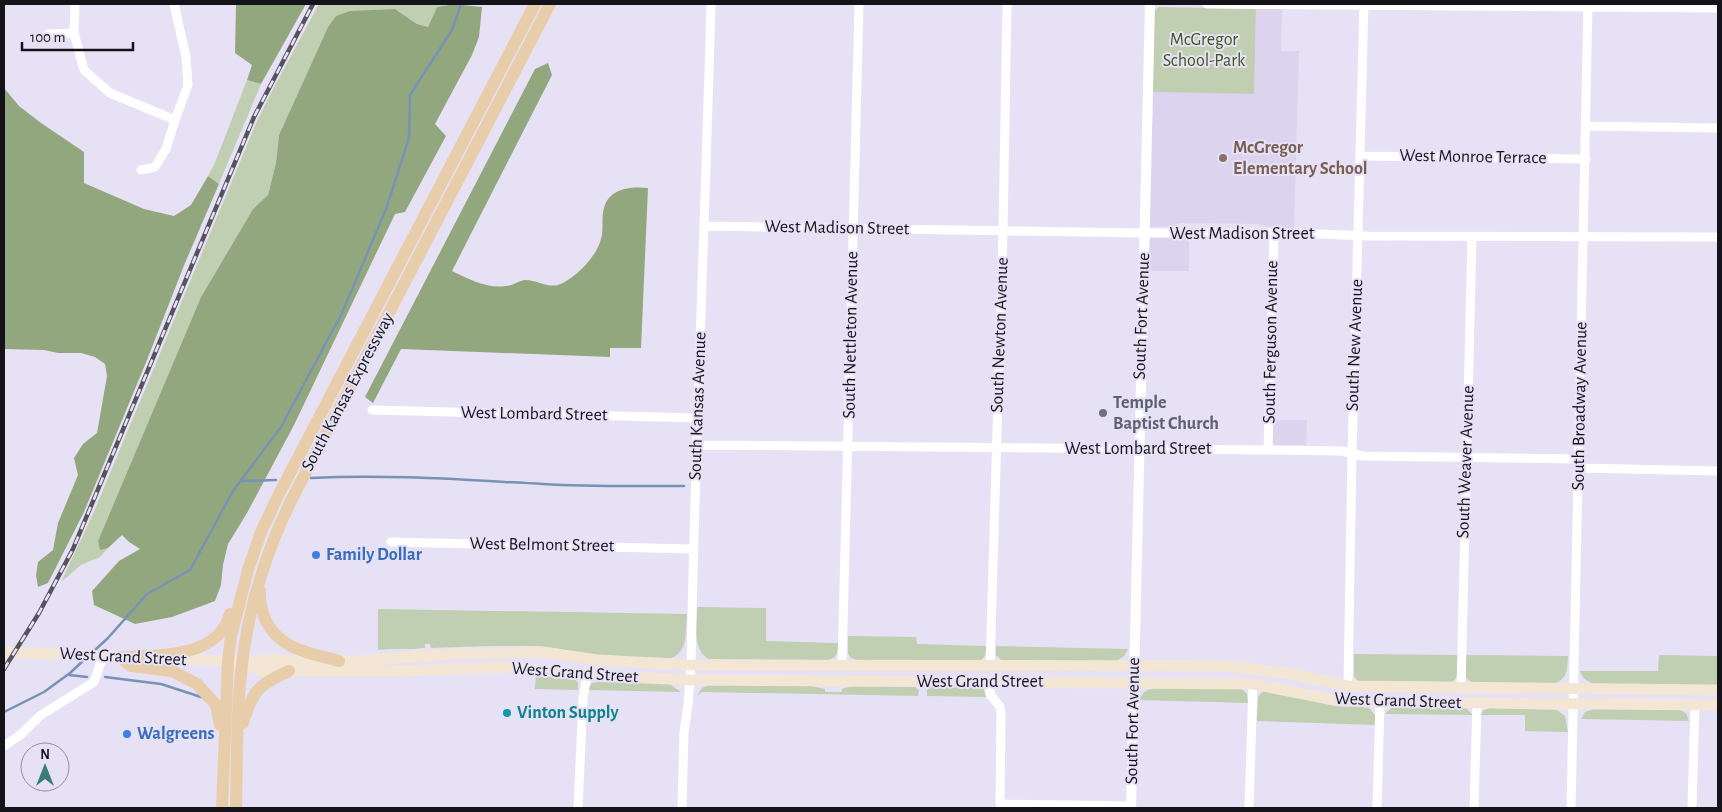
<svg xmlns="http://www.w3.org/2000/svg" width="1722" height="812" font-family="'Alegreya Sans',sans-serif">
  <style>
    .built { fill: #dcd4ef }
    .green { fill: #c0cfb2 }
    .forest { fill: #93a77f }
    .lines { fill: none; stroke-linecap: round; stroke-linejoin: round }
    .stream { stroke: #7892b5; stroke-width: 2.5 }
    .minor { stroke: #fff; stroke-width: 9 }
    .tertiary { stroke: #fff; stroke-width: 10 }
    .secondary { stroke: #f4e6d4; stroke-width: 11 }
    .primary { stroke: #e8cdaa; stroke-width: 12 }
    .rail-casing { stroke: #56535e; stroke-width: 4.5 }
    .rail { stroke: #e7e1f5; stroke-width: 2.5; stroke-dasharray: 8; stroke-linecap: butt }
    .education-dot { fill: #8d6e63; stroke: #e7e1f5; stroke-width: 2 }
    .worship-dot { fill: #6b7280; stroke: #e7e1f5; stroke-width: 2 }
    .shop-dot { fill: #3f7fe0; stroke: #e7e1f5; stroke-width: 2 }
    .culture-dot { fill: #0f9aa8; stroke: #e7e1f5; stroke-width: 2 }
    .labels { text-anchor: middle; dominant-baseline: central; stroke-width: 4; stroke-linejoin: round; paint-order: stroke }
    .park-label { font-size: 18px; fill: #3c561b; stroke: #e7e1f5 }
    .education-label { font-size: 18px; font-weight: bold; fill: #785e54; stroke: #e7e1f5; text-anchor: start }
    .street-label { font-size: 18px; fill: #15131a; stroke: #e7e1f5 }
    .worship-label { font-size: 18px; font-weight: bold; fill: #5b616d; stroke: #e7e1f5; text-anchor: start }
    .shop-label { font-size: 18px; font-weight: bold; fill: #366cbe; stroke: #e7e1f5; text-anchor: start }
    .culture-label { font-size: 18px; font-weight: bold; fill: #0d838f; stroke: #e7e1f5; text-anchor: start }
  </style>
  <rect width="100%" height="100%" fill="#e7e1f5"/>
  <path class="built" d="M1256 9H1282L1281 51H1299L1294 228H1275L1257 224 1180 223 1173 226 1151 227 1150 225 1153 92 1254 94Z
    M1150 237H1189V271H1148Z
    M1271 420H1307L1306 445H1277L1272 443Z"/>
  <path class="green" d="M319 4H454L437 7 428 27 417 24 395 9 336 16 328 27 279 135 276 163 268 195 253 209 201 297 98 541 100 549 108 548 100 557 81 565 61 582 93 514 257 121 272 91Z
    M1159 7 1256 9 1254 94 1153 92 1154 11Z
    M247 80 261 84 219 184 208 176 214 165Z
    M697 607 766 608V641L838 643C838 651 838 657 829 660L708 659C692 649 697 624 697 607Z
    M378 609 687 614C685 630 689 652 671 658L595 656 559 649 537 646H489L431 648 430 644H425V648C409 650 394 648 378 650Z
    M848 636 916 637 917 644 986 646C986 652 986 656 981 660L858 661 850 657 848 653Z
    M996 646 1128 649 1125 655 1117 661H1002L996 655Z
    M1354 654 1458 655 1457 677 1452 682 1358 681 1354 676Z
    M1464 655 1568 656C1567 670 1568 679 1553 684L1471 682 1466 678Z
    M1659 655 1718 656V686L1594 684C1587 681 1582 678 1580 671H1658Z
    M536 672 574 678 578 683V690L535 689Z
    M598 682 670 684 681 692 587 690 592 683Z
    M802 684 825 689V692H842V689L855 685 914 686 919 690 918 696 702 692 697 696 702 688 709 685Z
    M930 686 983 687 986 697 927 696V690Z
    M1152 688H1241L1247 694 1248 703 1139 700 1144 692Z
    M1264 691 1369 708 1375 715V725L1257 721 1258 697 1260 694Z
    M1391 708H1466L1473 715 1385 714Z
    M1491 708 1557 710 1565 716 1568 732 1525 731V715H1480L1484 710Z
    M1594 709 1680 710 1686 713 1689 721 1581 719 1585 712Z"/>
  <path class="forest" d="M236 4H306L261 84 247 80 252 65 235 53Z
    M454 4 482 7 479 37 472 55 435 124 446 136 405 212 395 214 294 425 247 513 228 544 223 565 221 585 215 601 172 617 135 624 94 605 92 591 119 561 140 549 129 542 122 535 108 548 100 550 98 541 201 297 253 209 268 195 276 163 279 135 328 27 336 16 350 11 395 9 417 24 428 27 437 7Z
    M548 63 552 75 452 271C469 279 487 289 506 286 512 286 518 281 524 280 535 279 547 288 558 285 575 279 597 256 601 239 604 229 601 218 604 208 609 188 631 186 648 188L641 348H610V357L401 349 373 403 365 397 535 69Z
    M4 88 19 106 41 123 84 152V183L144 209 174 216 191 205 208 176 219 184 185 263 147 360 84 512 48 583 38 587 36 575 38 562 53 550 58 523 78 475 74 458 83 444 97 433 107 376 105 364 95 357 81 353H58L44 350 4 349Z"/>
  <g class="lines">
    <path class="stream" d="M311 478C389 474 466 480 543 484 590 487 637 486 684 486
      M241 481 276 480
      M94 651 108 638 147 594 190 570 233 491 281 427 342 313 386 209 409 138 410 95 452 30 461 4
      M69 675 87 677
      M105 677 161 684 201 697
      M4 712 44 692 70 673 85 659"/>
    <path class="minor" d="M75 4 74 33 84 70 110 93 175 120
      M1207 4 1718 8
      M48 34 74 33
      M1586 126 1718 128
      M1361 156 1586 159
      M141 170 155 167 166 149 175 120 188 85 186 57 174 4
      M705 226 1144 233H1296L1367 236 1718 237
      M372 410 697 418
      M697 445 1268 450 1342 451 1363 456 1579 459
      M1268 450 1274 234
      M1579 468 1718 471
      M391 542 693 549
      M842 665 859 4
      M990 666 1003 231 1007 4
      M990 682V694L1000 707 1001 715 1000 804 1131 806
      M1348 686 1352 453 1364 4
      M1461 688 1472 237
      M4 746 20 735 41 715 94 682 103 656
      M578 808 583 699 587 675
      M682 808 684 732 688 705 691 665C695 444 705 224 711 4
      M1249 808 1253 684
      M1377 808 1380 702
      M1474 808 1477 703
      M1571 808 1588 4
      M1692 808 1695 705"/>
    <path class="tertiary" d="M1131 808 1150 4"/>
    <path class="secondary" d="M4 652 130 657
      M163 658 242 662 270 660 360 661 449 654 543 652 597 660 691 665 1225 666 1286 673 1348 686 1718 690
      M244 663 262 671H401L511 667 587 675 690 680 1253 684 1339 701 1380 702 1718 705"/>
    <path class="primary" d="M260 591C259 602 262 612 266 621 280 650 311 653 339 661
      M120 657C157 655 218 659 230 614
      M120 657 131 666 172 671 197 684 216 705 220 725
      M243 723C253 690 258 685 289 671
      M222 808 228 661 231 636 248 570 261 532 278 496 535 4
      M236 808C237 764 236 719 241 674 247 610 266 550 295 493L550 4"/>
    <g class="rail-casing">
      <path id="rail" d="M4 669 39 613 73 549 254 117 313 4"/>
    </g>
    <use href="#rail" class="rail"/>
  </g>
  <circle class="education-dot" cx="1223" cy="158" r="5"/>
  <circle class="worship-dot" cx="1103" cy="413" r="5"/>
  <g class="shop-dot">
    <circle cx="316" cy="555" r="5"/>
    <circle cx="127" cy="734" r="5"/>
  </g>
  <circle class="culture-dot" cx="507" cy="713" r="5"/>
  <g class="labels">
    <g class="park-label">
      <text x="1204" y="40">McGregor<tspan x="1204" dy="21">School-Park</tspan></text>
    </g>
    <g class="education-label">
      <text x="1233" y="148">McGregor<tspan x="1233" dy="21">Elementary School</tspan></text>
    </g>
    <g class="street-label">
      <text transform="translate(1473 157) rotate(1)">West Monroe Terrace</text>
      <text transform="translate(837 228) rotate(1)">West Madison Street</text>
      <text x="1242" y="234">West Madison Street</text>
      <text transform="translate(1142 316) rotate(-88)">South Fort Avenue</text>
      <text transform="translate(851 335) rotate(-89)">South Nettleton Avenue</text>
      <text transform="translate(1000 335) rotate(-88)">South Newton Avenue</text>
      <text transform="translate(1271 342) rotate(-89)">South Ferguson Avenue</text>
      <text transform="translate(1355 345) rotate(-88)">South New Avenue</text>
      <text transform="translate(348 392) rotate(-62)">South Kansas Expressway</text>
      <text transform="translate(698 406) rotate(-88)">South Kansas Avenue</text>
      <text transform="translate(1580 406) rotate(-89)">South Broadway Avenue</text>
      <text transform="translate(534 414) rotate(1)">West Lombard Street</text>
      <text x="1138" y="449">West Lombard Street</text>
      <text transform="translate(1466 462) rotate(-88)">South Weaver Avenue</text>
      <text transform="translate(542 545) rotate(1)">West Belmont Street</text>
      <text transform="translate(123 657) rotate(3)">West Grand Street</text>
      <text transform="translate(575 673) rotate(4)">West Grand Street</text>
      <text x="980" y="682">West Grand Street</text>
      <text transform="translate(1398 701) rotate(2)">West Grand Street</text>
      <text transform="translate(1133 721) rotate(-89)">South Fort Avenue</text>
    </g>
    <g class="worship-label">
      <text x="1113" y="403">Temple<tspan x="1113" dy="21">Baptist Church</tspan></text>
    </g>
    <g class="shop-label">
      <text x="326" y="555">Family Dollar</text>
      <text x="137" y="734">Walgreens</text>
    </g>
    <g class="culture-label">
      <text x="517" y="713">Vinton Supply</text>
    </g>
  </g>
  <rect width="1722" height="812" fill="none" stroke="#15131a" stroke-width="10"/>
  <g transform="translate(45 767)"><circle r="24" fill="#e7e1f5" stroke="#938f9d"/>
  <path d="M0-4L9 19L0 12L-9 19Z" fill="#387e76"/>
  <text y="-8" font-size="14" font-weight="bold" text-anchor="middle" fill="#15131a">N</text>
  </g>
  <path d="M22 42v8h111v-8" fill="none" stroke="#15131a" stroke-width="2.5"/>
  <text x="30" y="42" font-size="15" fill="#15131a" stroke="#e7e1f5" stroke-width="4" paint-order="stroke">100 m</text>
</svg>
